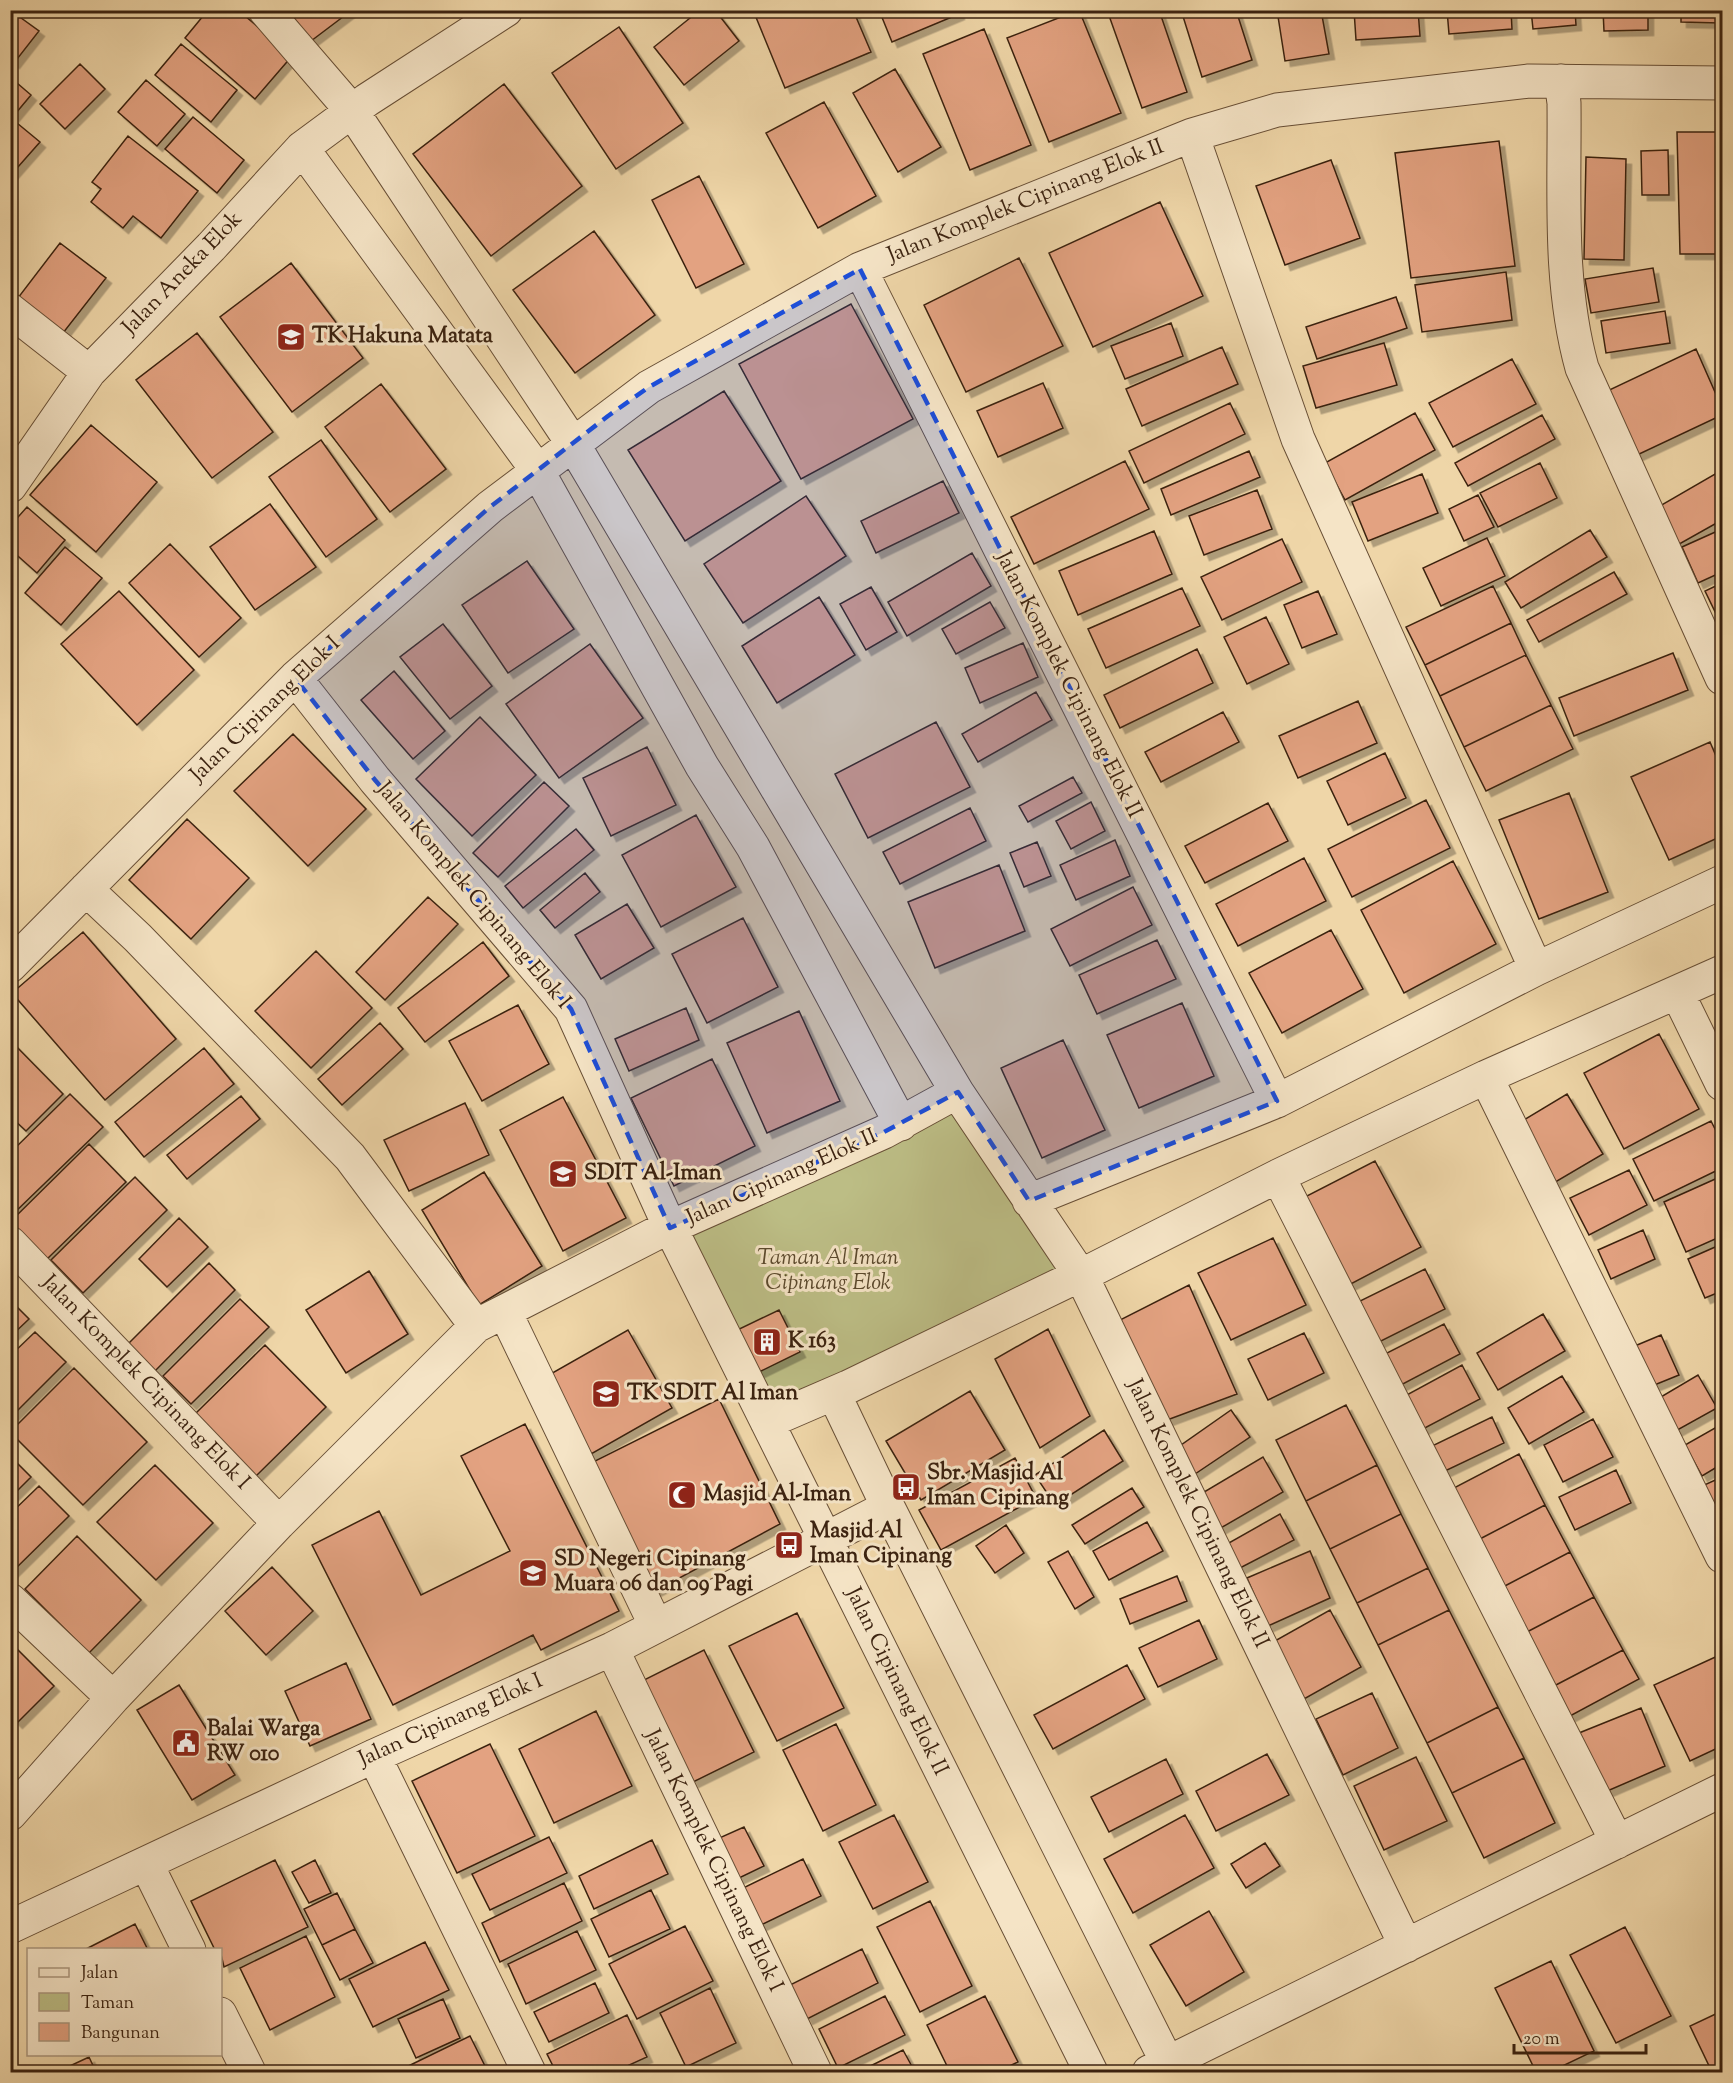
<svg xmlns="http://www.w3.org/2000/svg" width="1733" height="2083" font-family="'Sorts Mill Goudy',serif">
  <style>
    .green { fill: #bcbd85; stroke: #7c704a; stroke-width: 1.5 }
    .building { fill: #e3a281; stroke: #3b2210; stroke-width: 1.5; filter: url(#shadow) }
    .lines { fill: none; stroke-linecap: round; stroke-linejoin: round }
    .minor-casing { stroke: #684f36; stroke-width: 35 }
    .minor { stroke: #f5e4c6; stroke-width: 33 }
    .marked { fill: #1d4ed8; fill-opacity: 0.2; stroke: #1d4ed8; stroke-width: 4.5; stroke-dasharray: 12 8; stroke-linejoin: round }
    .labels { text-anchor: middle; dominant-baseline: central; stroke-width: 6; stroke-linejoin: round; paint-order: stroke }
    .street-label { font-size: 22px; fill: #3b2210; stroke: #f5e4c6 }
    .poi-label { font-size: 22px; font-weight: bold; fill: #3b2210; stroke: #f5e4c6; text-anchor: start }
    .park-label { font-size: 22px; font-style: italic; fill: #5b492d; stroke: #f5e4c6 }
  </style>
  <defs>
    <filter id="shadow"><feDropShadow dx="5.5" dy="5.5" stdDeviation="0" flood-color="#0004"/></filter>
  </defs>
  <rect width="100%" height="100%" fill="#efd6a8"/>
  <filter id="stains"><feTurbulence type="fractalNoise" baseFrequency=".00333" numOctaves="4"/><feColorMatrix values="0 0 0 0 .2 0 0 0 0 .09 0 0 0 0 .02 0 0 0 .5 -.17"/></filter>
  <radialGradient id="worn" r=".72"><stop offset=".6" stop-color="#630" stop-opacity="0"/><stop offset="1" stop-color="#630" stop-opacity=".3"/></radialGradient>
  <path class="green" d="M961 1097 1068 1275 773 1413 676 1225Z"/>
  <path class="building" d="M10 10 39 31 14 63 10 60Z
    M208 10H238L292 56 255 99 185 38Z
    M288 10H352L311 41Z
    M700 10H715L739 41 684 85 654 47Z
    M753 10H853L871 52 785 88Z
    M879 10H958L959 14 892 42Z
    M1079 10 1121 113 1049 142 1007 38Z
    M1107 10H1159L1187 92 1142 108Z
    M1181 10H1236L1252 60 1202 77Z
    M1277 10H1321L1329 54 1285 61Z
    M1354 10H1418L1420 36 1356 40Z
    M1447 10H1511L1512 29 1449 34Z
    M1531 10H1575L1576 25 1533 29Z
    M1603 10H1648V30L1604 31Z
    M1681 10H1721L1720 23 1681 22Z
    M619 27 683 123 616 169 552 73Z
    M984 29 1031 145 970 170 923 54Z
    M181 44 237 90 211 122 155 75Z
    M80 64 105 89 65 129 40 104Z
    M895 69 941 147 898 172 853 93Z
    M10 77 31 95 11 119H10Z
    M146 80 185 114 157 146 118 112Z
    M504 84 582 186 491 256 413 154Z
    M824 102 876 196 818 228 766 133Z
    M193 117 244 160 217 193 165 149Z
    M17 123 40 142 10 176V130Z
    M1677 132H1722V254H1680Z
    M128 136 198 191 161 238 133 216 123 228 91 202 101 189 92 182Z
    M1499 141 1515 266 1411 278 1395 153Z
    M1668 150 1669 195H1642L1641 151Z
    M1586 157 1626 159 1624 260 1584 259Z
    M1331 160 1360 238 1285 265 1256 186Z
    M699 176 744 264 696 288 652 200Z
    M1160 202 1203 296 1093 347 1049 253Z
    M594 231 655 315 575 373 513 290Z
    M60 243 106 278 56 342 11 307Z
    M1019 258 1063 346 966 392 924 305Z
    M291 263 363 358 292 412 220 317Z
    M1653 268 1659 302 1591 313 1585 279Z
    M1506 272 1512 320 1422 332 1415 285Z
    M1396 297 1407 328 1317 359 1306 327Z
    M851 304 913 419 801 479 739 364Z
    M1665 311 1670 343 1606 353 1601 321Z
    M1171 323 1183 356 1125 379 1111 346Z
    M197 333 273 432 212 478 136 380Z
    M1384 343 1397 385 1316 408 1303 366Z
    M1222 347 1238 384 1142 426 1126 389Z
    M1696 349 1722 408V415L1635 456 1605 392Z
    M1512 359 1536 404 1453 447 1429 403Z
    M1043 383 1063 428 998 457 977 411Z
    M381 384 446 469 390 512 325 427Z
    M724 391 781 481 685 541 628 450Z
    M1230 403 1245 434 1144 483 1129 451Z
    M1415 413 1435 450 1345 500 1325 463Z
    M1542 415 1555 439 1468 486 1455 463Z
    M91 425 157 482 96 552 30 495Z
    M321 440 377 519 326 557 269 477Z
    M1249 451 1260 477 1171 515 1161 489Z
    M1125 461 1149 509 1034 564 1011 517Z
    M1540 463 1557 498 1498 527 1480 493Z
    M1722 470V520L1674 547 1653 510Z
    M1422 474 1438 513 1368 541 1352 502Z
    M943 481 959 513 876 553 861 521Z
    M1257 490 1272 529 1204 555 1189 516Z
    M1478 495 1494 527 1464 541 1449 509Z
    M806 496 846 556 743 623 704 564Z
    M270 504 316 567 255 610 210 547Z
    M27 507 65 540 37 573 10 549V526Z
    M1722 529V572L1698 583 1682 547Z
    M1590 530 1607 557 1521 608 1505 582Z
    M1154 531 1172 574 1078 615 1059 571Z
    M1487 538 1505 576 1441 606 1423 568Z
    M1282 539 1302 582 1222 620 1201 577Z
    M170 544 241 618 199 657 129 583Z
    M65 547 102 578 61 625 25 593Z
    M972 553 991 586 907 636 888 602Z
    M527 561 574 629 508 673 462 605Z
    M1614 572 1627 594 1539 642 1527 620Z
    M1722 583V623L1721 624 1705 591Z
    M1493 586 1511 623 1425 665 1406 627Z
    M871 587 897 632 866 650 840 604Z
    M1182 588 1200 626 1106 668 1088 629Z
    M119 591 194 670 137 725 61 644Z
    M1318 591 1337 634 1302 648 1284 605Z
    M819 597 855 655 777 703 742 646Z
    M990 602 1005 628 956 654 942 629Z
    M1266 617 1289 664 1247 684 1224 637Z
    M1511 623 1526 655 1440 696 1425 665Z
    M443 624 492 686 450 719 400 657Z
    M1023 643 1038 677 980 703 965 668Z
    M590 644 643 718 559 778 506 704Z
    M1197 649 1213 683 1120 728 1104 695Z
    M1673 653 1688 690 1574 736 1559 698Z
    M1526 655 1551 705 1464 747 1440 696Z
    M394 671 445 731 413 759 361 700Z
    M1036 692 1052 720 978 762 962 734Z
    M1358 701 1377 743 1298 778 1279 736Z
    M1551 705 1573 749 1486 791 1464 747Z
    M1223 712 1239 742 1161 782 1145 752Z
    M480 717 536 775 472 836 416 779Z
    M936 722 970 787 868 838 835 774Z
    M293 734 366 809 308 866 234 791Z
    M1710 742 1722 770V836L1669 860 1631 777Z
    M647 747 676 805 611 836 583 778Z
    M1385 753 1406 798 1348 825 1327 781Z
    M1073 777 1082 793 1028 822 1019 806Z
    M544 782 569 806 498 877 473 853Z
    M1569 793 1608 892 1539 919 1499 820Z
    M1426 800 1450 848 1352 897 1328 849Z
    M1091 802 1105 831 1071 849 1056 821Z
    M1268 803 1288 841 1205 883 1185 846Z
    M970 808 986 841 900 884 883 852Z
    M696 815 736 887 661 927 622 855Z
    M187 819 249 878 191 939 129 880Z
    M576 829 594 850 523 908 505 886Z
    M1115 840 1130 876 1076 900 1060 865Z
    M1037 842 1051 876 1024 887 1010 853Z
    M1304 858 1326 901 1238 946 1216 904Z
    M1453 861 1496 944 1404 993 1361 910Z
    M999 865 1025 931 935 968 908 902Z
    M585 873 600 892 555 928 540 910Z
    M1133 887 1152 925 1070 966 1051 929Z
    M428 897 458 924 385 1000 356 972Z
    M627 904 654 948 601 979 575 935Z
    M743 918 778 987 707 1023 672 954Z
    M1331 930 1363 989 1282 1033 1249 973Z
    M83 932 176 1039 105 1100 12 993Z
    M1157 940 1176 979 1097 1014 1079 975Z
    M483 942 509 976 425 1042 398 1008Z
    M316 951 372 1008 311 1068 255 1011Z
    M1182 1003 1214 1076 1139 1108 1107 1035Z
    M518 1005 549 1064 482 1101 449 1041Z
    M686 1008 699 1040 629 1071 615 1039Z
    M799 1011 840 1101 767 1133 727 1043Z
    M380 1023 403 1049 342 1105 318 1079Z
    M1659 1034 1699 1109 1624 1149 1584 1073Z
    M10 1040 63 1094 26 1131 10 1116Z
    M1063 1040 1105 1130 1042 1158 1001 1068Z
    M204 1048 234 1084 144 1157 115 1122Z
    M712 1059 755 1146 674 1186 631 1098Z
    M70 1094 103 1127 12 1215 10 1153Z
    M1567 1094 1603 1154 1552 1184 1517 1124Z
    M241 1096 260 1119 187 1179 167 1155Z
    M563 1097 626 1218 563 1251 500 1130Z
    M465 1103 489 1155 409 1191 384 1140Z
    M1711 1121 1722 1143V1168L1654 1201 1633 1159Z
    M89 1144 126 1182 45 1261 10 1227V1222Z
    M1375 1161 1421 1247 1345 1287 1299 1200Z
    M1629 1170 1647 1205 1589 1235 1570 1198Z
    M484 1172 542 1266 479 1305 422 1210Z
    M1722 1176V1236L1686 1252 1664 1202Z
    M135 1177 167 1210 83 1293 51 1260Z
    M179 1218 208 1247 167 1287 139 1259Z
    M1643 1230 1655 1259 1611 1279 1598 1250Z
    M1273 1238 1306 1305 1231 1340 1198 1273Z
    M1722 1244V1291L1705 1298 1688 1259Z
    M209 1263 235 1290 155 1371 128 1344Z
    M1425 1269 1445 1309 1379 1342 1360 1301Z
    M369 1271 408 1334 346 1373 306 1310Z
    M1189 1285 1237 1394 1159 1423 1118 1321Z
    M240 1299 269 1327 191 1404 163 1376Z
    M10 1300 29 1319 10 1337Z
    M779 1310 800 1352 755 1374 733 1332Z
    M1543 1314 1565 1351 1498 1390 1477 1353Z
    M1444 1324 1460 1354 1399 1386 1383 1355Z
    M1048 1329 1090 1416 1040 1448 995 1359Z
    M628 1330 672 1408 584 1458 540 1380Z
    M35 1332 66 1362 10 1418V1356Z
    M1304 1333 1324 1373 1268 1400 1248 1359Z
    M1661 1335 1679 1375 1647 1388 1630 1348Z
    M265 1345 326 1407 256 1476 194 1415Z
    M1462 1365 1480 1399 1421 1430 1403 1397Z
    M74 1368 147 1442 83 1505 10 1432Z
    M1698 1375 1717 1408 1672 1433 1654 1401Z
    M1562 1376 1584 1412 1529 1444 1508 1408Z
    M970 1391 1005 1450 921 1500 886 1441Z
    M719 1399 780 1524 644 1597 585 1466Z
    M1346 1405 1377 1465 1306 1501 1276 1440Z
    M1231 1410 1250 1437 1192 1476 1174 1450Z
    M1492 1417 1504 1443 1445 1471 1432 1446Z
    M1593 1419 1613 1457 1563 1482 1544 1445Z
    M525 1424 619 1611 541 1650 533 1635 393 1705 312 1545 379 1511 421 1595 510 1551 461 1456Z
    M1722 1424V1464L1702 1476 1685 1445Z
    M1104 1430 1123 1461 1055 1505 1035 1475Z
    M1519 1454 1545 1505 1476 1541 1450 1490Z
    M10 1456 31 1477 10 1498Z
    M1263 1457 1283 1492 1219 1529 1199 1495Z
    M1015 1458 1036 1498 941 1550 919 1510Z
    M155 1465 213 1523 156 1580 97 1522Z
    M1377 1465 1401 1514 1330 1549 1306 1501Z
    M1616 1470 1631 1503 1575 1530 1559 1497Z
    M1722 1477V1525L1702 1486Z
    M39 1486 69 1516 10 1574V1514Z
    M1132 1488 1144 1507 1085 1544 1072 1525Z
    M1545 1505 1570 1552 1501 1588 1476 1541Z
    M1280 1514 1294 1540 1240 1568 1227 1544Z
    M1401 1514 1428 1568 1357 1603 1330 1549Z
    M1147 1522 1163 1551 1109 1580 1093 1551Z
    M1006 1525 1024 1553 995 1573 976 1546Z
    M77 1536 141 1600 89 1653 25 1589Z
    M1068 1551 1094 1597 1075 1609 1048 1562Z
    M1310 1551 1330 1598 1268 1626 1247 1578Z
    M1570 1552 1594 1597 1525 1633 1501 1588Z
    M272 1567 313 1611 266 1655 225 1611Z
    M1428 1568 1449 1610 1378 1645 1357 1603Z
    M1177 1576 1187 1601 1130 1624 1120 1599Z
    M1594 1597 1623 1650 1554 1686 1525 1633Z
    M1330 1610 1361 1667 1304 1699 1273 1642Z
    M1449 1610 1498 1707 1427 1743 1378 1645Z
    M797 1613 844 1708 777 1741 729 1646Z
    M1199 1620 1217 1659 1158 1687 1139 1648Z
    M10 1642 54 1686 17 1723 10 1716Z
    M704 1650 754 1752 693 1782 642 1681Z
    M1623 1650 1639 1679 1570 1716 1554 1686Z
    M1722 1654V1746L1690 1761 1654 1685Z
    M346 1663 371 1719 310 1746 285 1691Z
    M1127 1665 1145 1699 1053 1749 1034 1715Z
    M179 1685 235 1775 192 1800 137 1710Z
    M1372 1693 1398 1748 1343 1775 1316 1719Z
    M1498 1707 1524 1758 1452 1793 1427 1743Z
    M1641 1708 1665 1766 1605 1792 1579 1733Z
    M596 1711 632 1786 554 1823 519 1749Z
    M836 1724 876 1805 823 1831 783 1750Z
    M490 1744 535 1836 457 1873 412 1781Z
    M1267 1754 1289 1795 1216 1831 1196 1791Z
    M1416 1757 1447 1821 1384 1850 1354 1786Z
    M1524 1758 1555 1823 1484 1858 1452 1793Z
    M1166 1759 1183 1794 1109 1832 1091 1797Z
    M894 1815 928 1882 873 1909 839 1842Z
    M1185 1815 1214 1868 1133 1913 1104 1859Z
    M744 1827 764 1866 737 1879 717 1839Z
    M549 1837 567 1873 490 1910 472 1874Z
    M652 1840 668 1874 594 1909 579 1876Z
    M1265 1843 1280 1866 1246 1888 1231 1864Z
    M803 1859 821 1896 759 1926 741 1889Z
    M275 1860 308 1927 224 1967 220 1950H215L191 1901Z
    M315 1860 331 1893 309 1903 292 1872Z
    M564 1883 582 1921 500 1962 482 1923Z
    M651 1890 670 1929 609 1957 591 1919Z
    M337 1893 355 1929 322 1945 304 1909Z
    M930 1901 972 1986 920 2012 877 1927Z
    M1209 1911 1244 1972 1186 2006 1150 1945Z
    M135 1924 148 1950H84Z
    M685 1926 713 1981 637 2019 609 1964Z
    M1625 1927 1671 2016 1616 2043 1570 1955Z
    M355 1929 373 1963 340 1980 322 1945Z
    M577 1931 596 1970 526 2004 508 1964Z
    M306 1936 335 1997 270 2030 240 1968Z
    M425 1942 449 1990 373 2027 349 1979Z
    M862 1949 878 1983 807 2019 790 1985Z
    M1551 1961 1594 2051 1550 2072H1536L1495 1988Z
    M595 1983 609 2013 549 2042 534 2012Z
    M710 1988 736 2043 686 2067 660 2013Z
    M885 1996 905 2035 838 2068 819 2029Z
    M985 1996 1018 2062 997 2072H950L927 2025Z
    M443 1999 460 2038 416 2058 398 2019Z
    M1722 2011V2072H1712L1690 2026Z
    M627 2015 647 2057 614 2072H556L547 2054Z
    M470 2036 488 2072H396Z
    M903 2050 915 2072H858Z
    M89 2057 96 2072H57Z"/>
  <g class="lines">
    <g class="minor-casing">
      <path id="minor" d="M265 10 352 111 573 444 957 1092 1080 1275
        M1561 81 1564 103C1565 192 1558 282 1582 368L1722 678
        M1192 135 1298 439 1536 969
        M302 148 537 470 702 766 753 847 901 1124
        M860 269 1277 1101
        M10 310 89 372
        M10 486 89 372 211 247 302 148 367 100 506 10
        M295 678 375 780 571 1009 667 1221 1091 2072
        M86 889 138 938 350 1157 476 1326
        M10 966 295 678 490 507 649 387 860 269 1192 135 1277 110 1529 81 1722 83
        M1678 994 1722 1084
        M1486 1077 1722 1556
        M1278 1176 1617 1842
        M1029 1201 1277 1101 1536 969 1722 882
        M10 1243 279 1523
        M505 1312 656 1626
        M834 1394 888 1507 1172 2072
        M767 1422 848 1387 1080 1275 1087 1276
        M10 1600 113 1698
        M612 1649 815 2072
        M374 1756 529 2072
        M10 1814 113 1698 279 1523 476 1326 653 1235 884 1132 957 1092
        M147 1865 189 1950
        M10 1927 374 1756 612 1649 888 1507
        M1406 1946 1085 1283 1092 1270 1278 1176 1486 1077 1722 972
        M220 2014 249 2072
        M1149 2072 1722 1790"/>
    </g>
    <use href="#minor" class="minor"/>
  </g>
  <path class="marked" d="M860 269 1277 1101 1029 1201 958 1092 884 1132 670 1228 571 1009 375 780 295 678 490 507 608 416 649 387Z"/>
  <defs>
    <g id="school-square" transform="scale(1.5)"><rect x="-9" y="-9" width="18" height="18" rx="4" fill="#8f2418" stroke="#f5e4c6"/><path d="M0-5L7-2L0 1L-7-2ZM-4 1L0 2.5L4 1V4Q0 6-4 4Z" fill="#fff"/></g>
    <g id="building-square" transform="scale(1.5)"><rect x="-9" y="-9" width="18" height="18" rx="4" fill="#8f2418" stroke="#f5e4c6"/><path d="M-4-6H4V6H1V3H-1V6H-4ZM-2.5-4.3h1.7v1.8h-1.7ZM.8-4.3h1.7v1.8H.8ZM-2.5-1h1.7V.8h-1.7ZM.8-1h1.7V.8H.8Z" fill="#fff"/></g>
    <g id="bus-square" transform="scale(1.5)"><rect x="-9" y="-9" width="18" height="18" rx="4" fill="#8f2418" stroke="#f5e4c6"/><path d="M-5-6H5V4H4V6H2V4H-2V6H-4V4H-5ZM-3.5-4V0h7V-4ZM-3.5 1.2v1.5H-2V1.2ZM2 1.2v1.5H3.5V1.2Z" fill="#fff"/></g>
    <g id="mosque-square" transform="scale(1.5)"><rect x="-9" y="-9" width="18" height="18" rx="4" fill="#8f2418" stroke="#f5e4c6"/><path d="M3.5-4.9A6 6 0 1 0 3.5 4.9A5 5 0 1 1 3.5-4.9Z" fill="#fff"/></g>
    <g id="civic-square" transform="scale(1.5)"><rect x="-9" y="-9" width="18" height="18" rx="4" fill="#8f2418" stroke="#f5e4c6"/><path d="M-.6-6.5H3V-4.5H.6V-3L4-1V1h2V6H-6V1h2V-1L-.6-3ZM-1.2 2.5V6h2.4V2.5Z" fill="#fff"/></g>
  </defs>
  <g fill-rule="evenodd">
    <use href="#school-square" x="291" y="337"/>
    <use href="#school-square" x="563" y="1174"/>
    <use href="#building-square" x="767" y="1342"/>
    <use href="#school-square" x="606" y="1394"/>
    <use href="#bus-square" x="906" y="1487"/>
    <use href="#mosque-square" x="682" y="1495"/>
    <use href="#bus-square" x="789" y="1545"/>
    <use href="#school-square" x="533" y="1573"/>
    <use href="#civic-square" x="186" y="1743"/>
  </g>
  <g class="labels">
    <g class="street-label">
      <text transform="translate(1026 202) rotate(-22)">Jalan Komplek Cipinang Elok II</text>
      <text transform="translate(183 274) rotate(-46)">Jalan Aneka Elok</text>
      <text transform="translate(1068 685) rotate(63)">Jalan Komplek Cipinang Elok II</text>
      <text transform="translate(266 710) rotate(-44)">Jalan Cipinang Elok I</text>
      <text transform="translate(473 896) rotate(50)">Jalan Komplek Cipinang Elok I</text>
      <text transform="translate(782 1178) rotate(-24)">Jalan Cipinang Elok II</text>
      <text transform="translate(145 1383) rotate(46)">Jalan Komplek Cipinang Elok I</text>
      <text transform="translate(1197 1514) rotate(64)">Jalan Komplek Cipinang Elok II</text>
      <text transform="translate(896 1682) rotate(64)">Jalan Cipinang Elok II</text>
      <text transform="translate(451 1721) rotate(-24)">Jalan Cipinang Elok I</text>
      <text transform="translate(713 1861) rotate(64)">Jalan Komplek Cipinang Elok I</text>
    </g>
    <g class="poi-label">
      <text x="312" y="337">TK Hakuna Matata</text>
      <text x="584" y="1174">SDIT Al-Iman</text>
      <text x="788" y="1342">K 163</text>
      <text x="627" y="1394">TK SDIT Al Iman</text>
      <text x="927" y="1474">Sbr. Masjid Al<tspan x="927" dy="25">Iman Cipinang</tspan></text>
      <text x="703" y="1495">Masjid Al-Iman</text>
      <text x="810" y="1532">Masjid Al<tspan x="810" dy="25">Iman Cipinang</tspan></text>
      <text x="554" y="1560">SD Negeri Cipinang<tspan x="554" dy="25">Muara 06 dan 09 Pagi</tspan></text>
      <text x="207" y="1730">Balai Warga<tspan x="207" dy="25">RW 010</tspan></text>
    </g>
    <g class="park-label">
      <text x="828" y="1259">Taman Al Iman<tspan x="828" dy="25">Cipinang Elok</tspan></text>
    </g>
  </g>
  <rect width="1733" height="2083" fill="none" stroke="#efd6a8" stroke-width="36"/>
  <rect x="12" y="12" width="1709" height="2059" fill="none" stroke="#3b2210" stroke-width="3"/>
  <rect x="18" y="18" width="1697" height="2047" fill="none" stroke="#3b2210" stroke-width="1.5"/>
  <rect x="27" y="1948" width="195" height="108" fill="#f5e4c6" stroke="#ab967d" stroke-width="1.5"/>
  <rect x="39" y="1968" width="30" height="9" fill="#f5e4c6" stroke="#ab967d" stroke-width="1.5"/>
  <text x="81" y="1978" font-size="18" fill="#3b2210">Jalan</text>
  <rect x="39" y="1993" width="30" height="18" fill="#bcbd85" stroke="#ab967d" stroke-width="1.5"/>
  <text x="81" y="2008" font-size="18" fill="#3b2210">Taman</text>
  <rect x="39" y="2023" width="30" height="18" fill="#e3a281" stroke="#ab967d" stroke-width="1.5"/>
  <text x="81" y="2038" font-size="18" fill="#3b2210">Bangunan</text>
  <path d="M1514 2044v9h132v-9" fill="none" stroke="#3b2210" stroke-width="3"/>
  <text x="1523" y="2044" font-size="18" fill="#3b2210" stroke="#f5e4c6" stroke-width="4.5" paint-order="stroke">20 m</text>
  <rect width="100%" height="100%" filter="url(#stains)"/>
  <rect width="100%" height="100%" fill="url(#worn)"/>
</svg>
